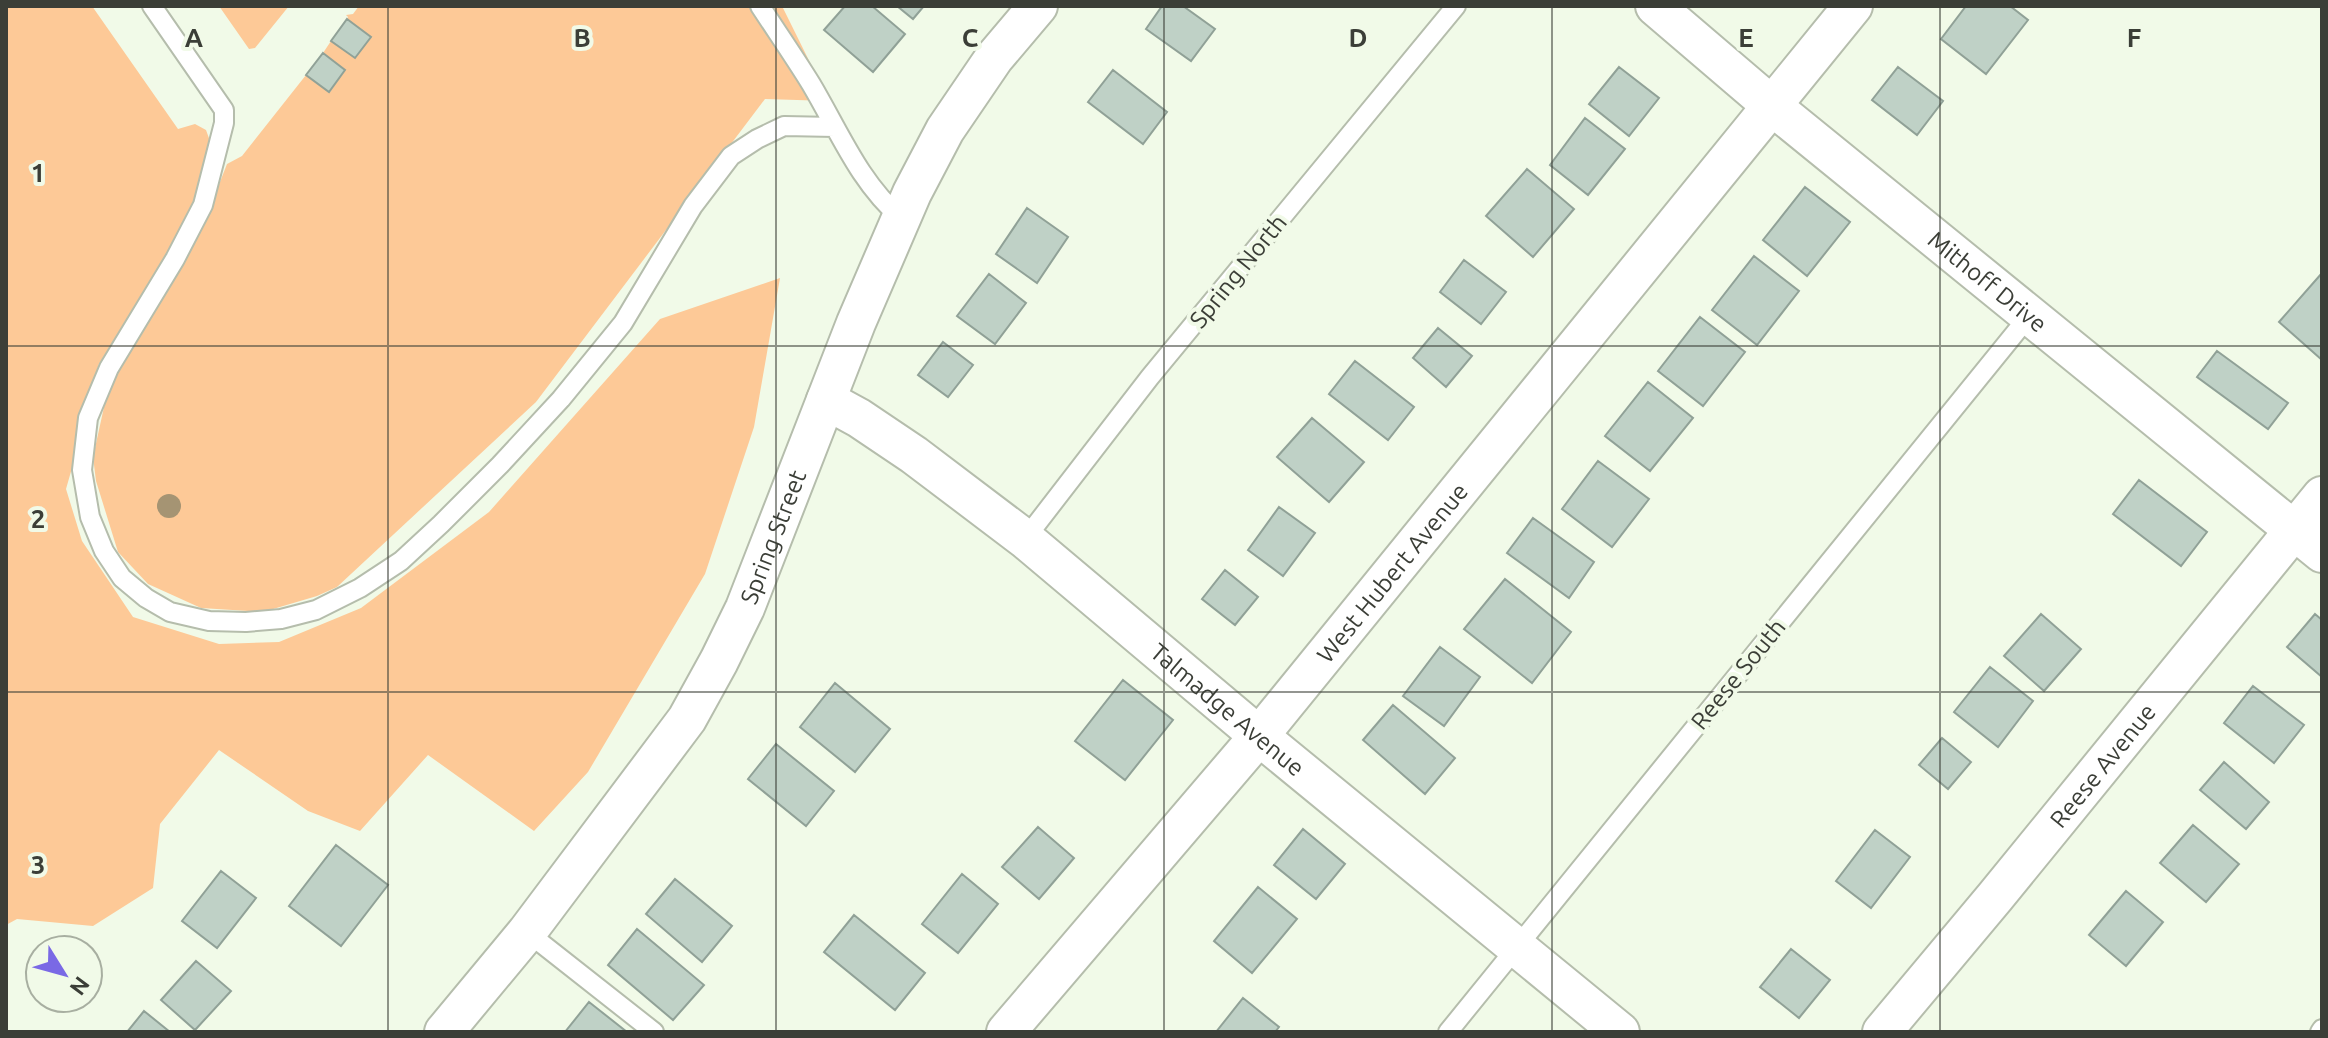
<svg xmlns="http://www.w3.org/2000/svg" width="2328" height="1038" font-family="Ubuntu,sans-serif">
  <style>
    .green { fill: #fdc997 }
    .building { fill: #bfd1c6; stroke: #90a197; stroke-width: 2 }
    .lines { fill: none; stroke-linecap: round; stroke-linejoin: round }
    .lane-casing { stroke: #b5bdac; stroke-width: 22 }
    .street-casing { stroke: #b5bdac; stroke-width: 42 }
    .lane { stroke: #fff; stroke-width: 18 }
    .street { stroke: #fff; stroke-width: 38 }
    .tree { fill: #a59473 }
    .grid { fill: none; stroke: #3b3e37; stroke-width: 2; stroke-opacity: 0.55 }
    .labels { text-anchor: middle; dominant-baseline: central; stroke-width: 8; stroke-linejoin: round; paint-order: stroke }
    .street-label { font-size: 24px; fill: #3b3e37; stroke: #f1fae8 }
    .grid-label { font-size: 26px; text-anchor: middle; font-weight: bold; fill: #3b3e37; stroke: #f1fae8; stroke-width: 8; stroke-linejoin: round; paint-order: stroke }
  </style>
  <rect width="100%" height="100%" fill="#f1fae8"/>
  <path class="green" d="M6 6H92L178 129 195 124 206 130 210 141 197 196 172 248 99 364 80 418 72 468 66 489 82 541 133 617 219 644 279 642 361 608 489 512 660 319 780 278 754 427 705 574 588 772 534 831 428 755 360 831 308 811 219 750 160 824 153 888 93 926 17 919 6 925Z
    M219 6H289L255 48 249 49Z
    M359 6H782L829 101 765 99 536 402 337 587 317 596 263 612 201 608 148 584 118 552 96 481 93 457 106 398 129 351 209 210 227 164 242 156 306 75 330 92 345 70 323 53 331 41 355 58 371 37 347 19 348 17 346 15 353 14Z"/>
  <path class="building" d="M845 6H872L905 34 873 72 824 30Z
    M897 6H924L913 19Z
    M1162 6H1183L1215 29 1191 61 1146 29Z
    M1966 6H2010L2028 20 1986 74 1941 39Z
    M347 19 371 37 355 58 331 41Z
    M323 53 345 70 329 92 306 75Z
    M1619 67 1659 98 1629 136 1589 104Z
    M1898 67 1943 101 1917 135 1872 100Z
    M1113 70 1167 112 1143 144 1088 102Z
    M1585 118 1625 149 1588 195 1550 165Z
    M1527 169 1574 209 1533 257 1486 216Z
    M1805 187 1850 222 1807 276 1763 240Z
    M1027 208 1068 237 1037 283 996 254Z
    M1754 256 1799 291 1757 345 1712 310Z
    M1464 260 1506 292 1481 324 1440 292Z
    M2322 273V360L2279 322Z
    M989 274 1026 303 995 344 957 316Z
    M1700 317 1745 352 1703 406 1658 371Z
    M1438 328 1472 356 1446 387 1413 358Z
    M943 342 973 365 948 397 918 375Z
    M2217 351 2288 403 2268 429 2197 377Z
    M1355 361 1414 407 1388 440 1329 394Z
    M1648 382 1693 418 1650 471 1605 436Z
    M1312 418 1364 462 1329 502 1277 457Z
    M1598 461 1649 499 1612 547 1562 509Z
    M2139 480 2207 532 2181 566 2113 514Z
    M1279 507 1315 533 1283 576 1248 550Z
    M1533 518 1594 562 1569 598 1507 553Z
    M1225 570 1258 597 1235 625 1202 599Z
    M1505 579 1571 632 1532 683 1464 629Z
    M2041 614 2081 649 2044 691 2004 656Z
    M2315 614 2322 620V677L2287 647Z
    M1440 647 1480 677 1444 726 1403 696Z
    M1990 667 2033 701 1998 747 1954 712Z
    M1123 680 1173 720 1125 780 1075 741Z
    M835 683 890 729 855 772 800 727Z
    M2253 686 2304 725 2274 763 2224 723Z
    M1393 705 1455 758 1425 794 1363 740Z
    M1942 738 1971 762 1948 789 1919 765Z
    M776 744 834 791 806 826 748 779Z
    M2224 762 2269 802 2246 829 2200 790Z
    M2193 825 2239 864 2206 902 2160 863Z
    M1038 827 1074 858 1039 899 1002 867Z
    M1303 829 1345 864 1316 899 1274 865Z
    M1875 830 1910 857 1871 908 1836 881Z
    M336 845 388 885 341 946 289 906Z
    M221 871 256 898 217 948 182 921Z
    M962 874 998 904 958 953 922 924Z
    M675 879 732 926 702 962 646 914Z
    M1258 887 1297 919 1252 973 1214 941Z
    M2126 891 2163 922 2126 966 2089 935Z
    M854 915 925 973 895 1010 824 952Z
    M637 929 704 985 673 1020 608 965Z
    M1791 949 1830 980 1799 1018 1760 987Z
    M196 961 231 991 195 1030 161 1000Z
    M1243 998 1279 1027 1275 1032H1216Z
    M589 1002 627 1032H565Z
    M144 1011 170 1032H127Z"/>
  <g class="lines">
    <g class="lane-casing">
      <path id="lane" d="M152 6 224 110V123L203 205 175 259 109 368 88 418 82 470 90 517 104 551 122 578 146 598 170 612 209 621 246 622 281 619 316 610 360 588 401 561 441 524 500 465 561 399 623 323 693 206 731 156 757 139 784 126 835 127
        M760 6C777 32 795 58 811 84 839 131 859 182 901 218
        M1025 539 1150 377 1456 6
        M527 932 654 1032
        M1448 1032 2029 316
        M2320 1032 2322 1029"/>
    </g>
    <g class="street-casing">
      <g id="street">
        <path id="s1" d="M1655 6 1772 106 2322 553"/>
        <path id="s2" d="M826 400 859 418 914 455 1025 539 1259 736 1620 1032"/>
        <path id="s3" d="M444 1032 527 932 687 719 719 661 745 608 856 323 912 193 945 130 994 58 1038 6"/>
        <path id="s4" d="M1006 1032 1259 736 1853 6"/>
        <path id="s5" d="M1882 1032 1995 897 2322 496"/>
      </g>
    </g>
    <use href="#lane" class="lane"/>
    <use href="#street" class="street"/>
  </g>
  <circle class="tree" cx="169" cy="506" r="12"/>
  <path class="grid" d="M388 6V1032M776 6V1032M1164 6V1032M1552 6V1032M1940 6V1032M6 346H2322M6 692H2322"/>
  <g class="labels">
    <g class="street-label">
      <text transform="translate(1238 271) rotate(-51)">Spring North</text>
      <text stroke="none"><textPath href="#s1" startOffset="432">Mithoff Drive</textPath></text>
      <text stroke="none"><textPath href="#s3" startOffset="598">Spring Street</textPath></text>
      <text stroke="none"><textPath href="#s4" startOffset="600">West Hubert Avenue</textPath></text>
      <text transform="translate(1738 674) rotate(-51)">Reese South</text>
      <text stroke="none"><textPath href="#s2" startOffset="508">Talmadge Avenue</textPath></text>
      <text stroke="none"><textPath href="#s5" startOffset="346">Reese Avenue</textPath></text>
    </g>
  </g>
  <g class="grid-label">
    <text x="194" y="47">A</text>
    <text x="582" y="47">B</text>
    <text x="970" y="47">C</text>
    <text x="1358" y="47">D</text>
    <text x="1746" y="47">E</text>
    <text x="2134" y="47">F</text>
    <text x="38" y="182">1</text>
    <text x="38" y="528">2</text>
    <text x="38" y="874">3</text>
  </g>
  <rect width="2328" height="1038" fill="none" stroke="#3b3e37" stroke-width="16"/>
  <g transform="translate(64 974) rotate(127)"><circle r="38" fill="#f1fae8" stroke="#a8afa1" stroke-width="2"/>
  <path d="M0-6L14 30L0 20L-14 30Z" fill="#7a69e5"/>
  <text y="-12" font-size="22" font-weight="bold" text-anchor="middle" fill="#3b3e37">N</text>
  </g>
</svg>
